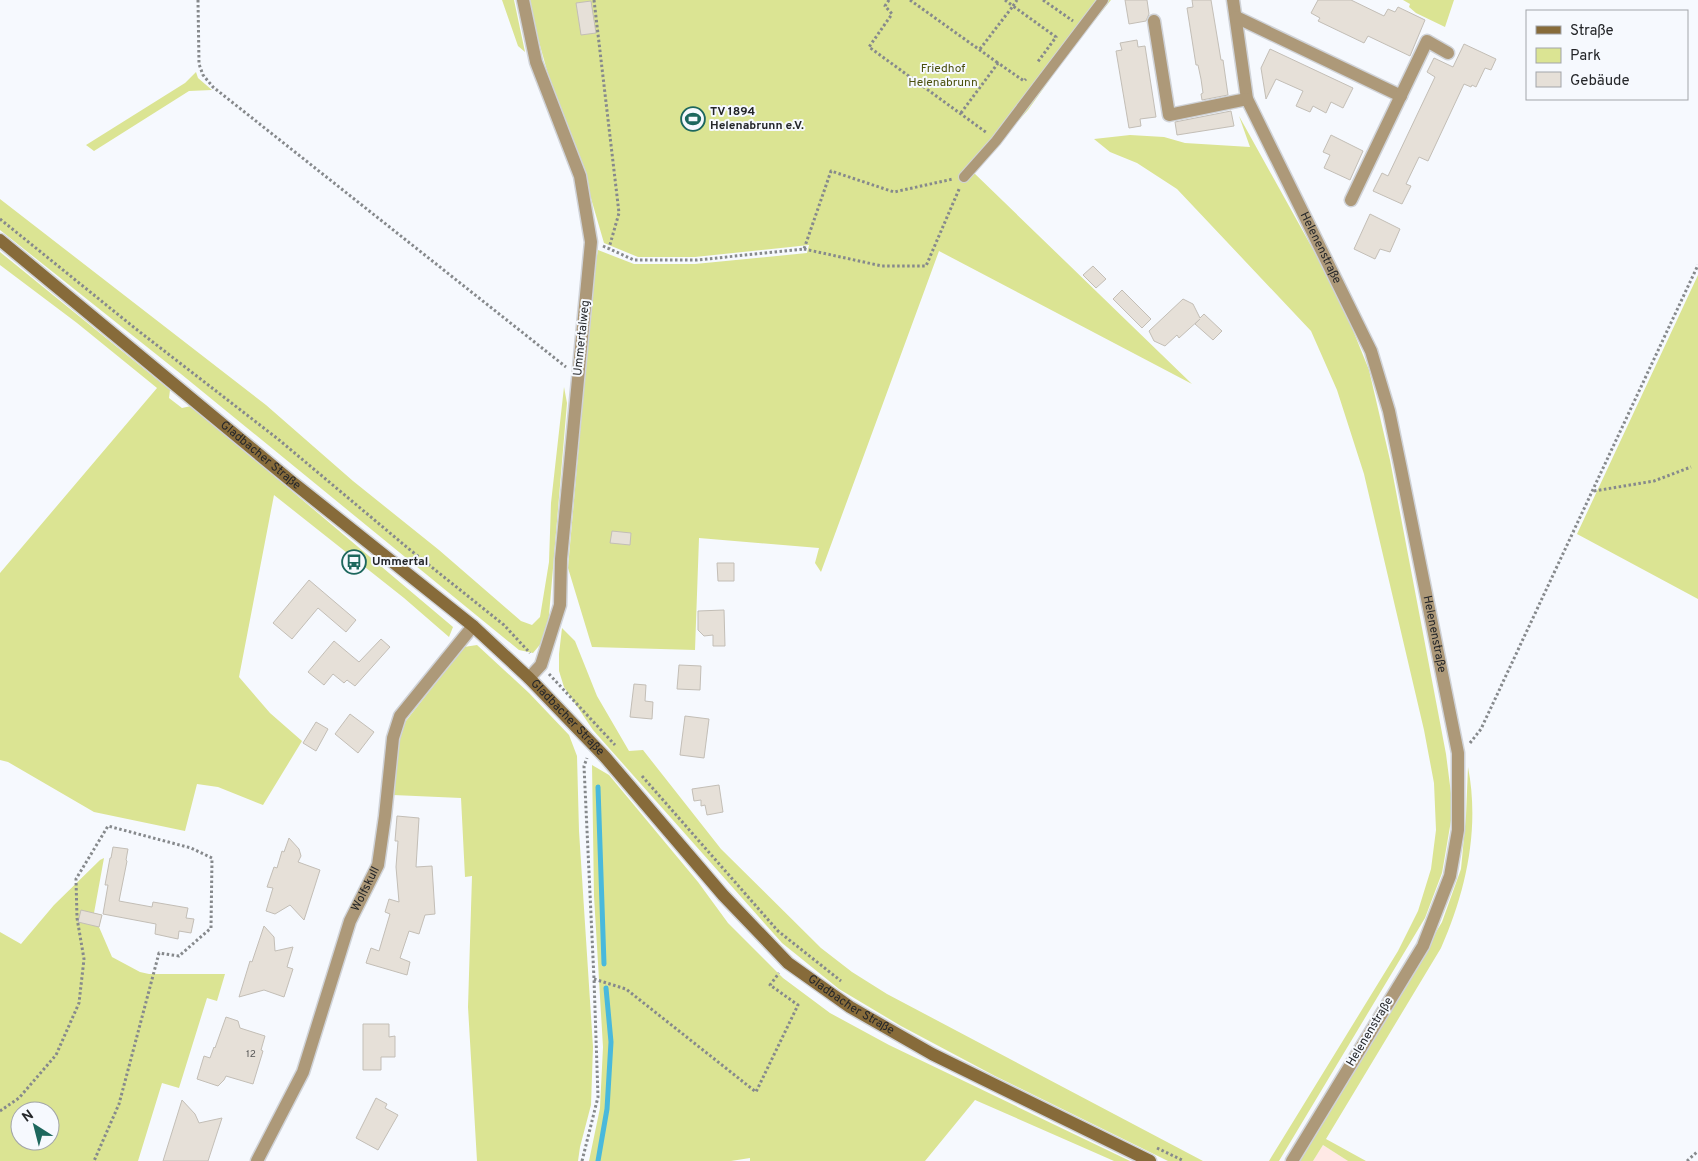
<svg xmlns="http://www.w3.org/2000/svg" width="1698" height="1161" font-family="Overpass,sans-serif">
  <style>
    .industrial { fill: #ffe9e5 }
    .green { fill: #dbe493; fill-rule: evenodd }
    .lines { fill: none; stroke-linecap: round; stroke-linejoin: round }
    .stream { stroke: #49b9dc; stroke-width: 5 }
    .building { fill: #e6e0d8; stroke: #c3beb6 }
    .lane-casing { stroke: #d0d3d8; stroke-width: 12 }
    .street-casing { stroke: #d0d3d8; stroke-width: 15 }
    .secondary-casing { stroke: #d0d3d8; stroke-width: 15 }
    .path { stroke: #86898c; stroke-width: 3; stroke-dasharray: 2.5 2.5; stroke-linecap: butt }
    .lane { stroke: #ad9979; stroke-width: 10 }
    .street { stroke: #ad9979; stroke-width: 12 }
    .secondary { stroke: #876b3a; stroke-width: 12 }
    .labels { text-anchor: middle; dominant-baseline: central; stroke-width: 4; stroke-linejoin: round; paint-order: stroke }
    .number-label { font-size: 10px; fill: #545455 }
    .park-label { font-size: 12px; fill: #4b500e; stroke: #f6f9fe }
    .poi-label { font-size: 12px; font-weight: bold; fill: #242629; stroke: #f6f9fe; text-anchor: start }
    .street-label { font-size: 12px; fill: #242629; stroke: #f6f9fe }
  </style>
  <rect width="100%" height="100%" fill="#f6f9fe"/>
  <path class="industrial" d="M1323 1145 1348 1161H1313Z"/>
  <path class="green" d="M502 0H514L525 52 518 46Z
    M530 0H1111L1071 50 1028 110 973 172 1192 384 939 251 821 572 815 563 819 548 699 538 695 650 592 647 568 568 594 273 598 250 634 264H695L807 253 809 245 695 257H638L604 243 581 164 553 92 534 24Z
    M1403 0H1454L1445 27 1416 13 1409 7 1410 4Z
    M196 72 198 78 212 90 189 91 94 151 86 145 185 83Z
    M1239 116 1340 298 1369 370 1390 460 1446 754 1453 809 1442 873 1425 918 1279 1161H1269L1398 951 1418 911 1431 869 1436 830 1434 783 1424 730 1364 474 1337 390 1311 331 1177 189 1137 163 1110 152 1094 139 1130 135 1164 137 1185 143 1250 147Z
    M0 199 266 405 353 481 439 550 521 621 532 625 540 617 549 562 551 503 564 387 567 403 548 627 543 641 533 653 519 650 181 374 0 230Z
    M0 252 170 390 169 398 182 408 191 406 453 627 449 637 404 598 274 495 239 677 270 713 302 741 263 805 218 787 197 784 185 831 94 812 8 762 0 760V573L157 388 77 323 0 265Z
    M1698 275V599L1577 534Z
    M562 628 575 641 597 696 629 751 643 750 721 849 821 948 852 972 887 994 1203 1161H1168L995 1076 901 1026 839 989 782 943 593 730 564 687 559 671V654Z
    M477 645 529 693 569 735 577 756 579 831 593 1047 591 1105 580 1147 578 1161H477L468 1007 472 876 465 877 461 798 393 795 398 735 402 726 464 647Z
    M592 765 609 775 698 882 728 923 783 978 830 1013 889 1045 1130 1161H1114L975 1100 925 1161H750V1158L731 1161H589L600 1108 603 1047 594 896Z
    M1468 767C1480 829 1466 891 1441 948L1326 1139 1366 1161H1348L1323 1145 1313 1161H1300L1442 922 1461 869 1466 816Z
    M104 858 94 913 102 915 99 927 112 957 140 972 149 974H225L217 1001 207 998 179 1088 162 1083 138 1161H0V932L21 944 54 905 100 860ZM20 1111H50V1141H20Z"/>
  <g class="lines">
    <path class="stream" d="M598 787 604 964
      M598 1161 607 1109 611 1042 606 988"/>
  </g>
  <path class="building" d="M1125 0H1147L1149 14 1146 21 1129 24Z
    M1192 0H1211L1221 60H1223L1228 95 1202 100 1201 94 1203 93 1201 79 1198 65H1196L1187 8 1193 7Z
    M1318 0H1351L1384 16 1388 9 1395 12 1398 7 1425 20 1410 56 1368 36 1364 43 1318 21 1320 18 1311 13Z
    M591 1 596 33 581 35 576 3Z
    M1137 40 1138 47 1145 46 1156 117 1140 119 1141 126 1129 128 1116 51 1122 50 1120 43Z
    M1464 44 1496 59 1491 70 1485 68 1476 87 1472 85 1471 87 1464 84 1428 161 1419 157 1406 184 1411 186 1402 204 1373 191 1382 173 1388 176 1435 77 1427 72 1434 58 1453 67Z
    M1270 49 1353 88 1343 108 1331 102 1326 113 1313 106 1310 112 1296 106 1303 91 1276 79 1266 99 1261 68Z
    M1231 111 1234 126 1177 135 1175 122Z
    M1331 135 1363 151 1350 180 1324 168 1330 155 1323 152Z
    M1370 214 1400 229 1390 252 1380 249 1375 259 1354 249Z
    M1093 266 1106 279 1096 288 1083 275Z
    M1122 290 1151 319 1142 328 1113 299Z
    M1183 299 1193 304 1200 318 1204 314 1222 331 1213 340 1195 324 1200 319 1179 338 1177 335 1165 346 1154 341 1149 331Z
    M612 531 631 533 630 545 610 543Z
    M717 563H734V581H718Z
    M309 580 356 620 346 632 318 608 292 639 273 623Z
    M724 610 725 646H713V635L704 636 698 630V611Z
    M381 639 390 647 355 686 347 680 344 683 333 674 324 685 308 672 334 641 359 662Z
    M679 665 701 666 700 690 677 689Z
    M634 684 646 685 645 701 653 702 652 719 630 717Z
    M350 714 374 732 358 753 335 734Z
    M685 716 709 719 704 758 680 755Z
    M316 722 328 729 316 751 303 743Z
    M719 785 723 812 707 815 705 805 701 806V800L694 801 692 789Z
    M397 816 419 818 416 867 432 866 435 914 425 915 419 934 409 931 400 958 410 962 407 975 366 963 371 948 379 951 390 914 385 912 389 899 399 902 396 867 398 841H395Z
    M289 838 299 849 301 856 298 862 320 870 304 920 290 905 275 914 266 911 273 888 267 887 274 867 277 868 282 851 284 852Z
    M113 847 128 849 126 860 127 861 119 901 152 907 153 902 188 908 186 918 194 919 191 933 179 931 178 939 155 934 156 924 103 914 108 885H105L110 858H111Z
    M81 910 102 915 99 927 78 922Z
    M264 926 274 937 275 951 293 947 287 967 293 969 284 997 264 990 239 997 250 961 252 962Z
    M226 1017 238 1021 240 1028 265 1036 261 1050 263 1051 253 1084 226 1076 224 1080 218 1086 197 1079 204 1056 210 1058 214 1047 215 1048Z
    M363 1024H389V1037L395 1036V1057H381V1070H363Z
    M376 1098 387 1104 385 1108 398 1115 378 1150 356 1138Z
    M182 1100 195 1114 199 1123 222 1118 208 1161H163Z"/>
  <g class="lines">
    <g class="lane-casing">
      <path id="lane" d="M964 177 996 141 1103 0"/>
    </g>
    <g class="street-casing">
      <g id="street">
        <path d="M523 0 536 62 580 176 591 242 561 559 560 605 541 665 529 678"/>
        <path id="s1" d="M1233 0 1247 99 1371 351 1389 411 1401 469 1458 753V830L1450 876 1423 946 1292 1161"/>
        <path d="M1236 17 1401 96"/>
        <path d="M1154 21 1169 115 1247 99"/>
        <path d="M1351 200 1427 41 1448 53"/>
        <path id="s2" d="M257 1161 303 1072 350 921 378 865 385 816 393 738 400 716 473 626"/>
      </g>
    </g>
    <g class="secondary-casing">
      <g id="secondary">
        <path id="s3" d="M0 240 291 481 473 626 529 678 605 757 723 895 788 963 850 1007 932 1054 1150 1161"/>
      </g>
    </g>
    <path class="path" d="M198 0 199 64 203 75 213 87 566 367
      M594 0 619 213 609 248
      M889 0 885 6 892 14 869 47 987 133
      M910 0 998 63
      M1005 0 1013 6 1017 0
      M1043 0 1073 21
      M980 49 1013 6 1056 37 1037 63
      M961 113 998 63 1024 81 1026 79
      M0 219 136 329 278 439 409 549 504 625 530 653
      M603 246 634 260H697L804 249 831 171 894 192 953 179
      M804 249 882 266H926L960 187
      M1594 491 1654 481 1691 467
      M549 674 615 745
      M1470 743 1481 729 1698 265
      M642 776 778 931 841 981
      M594 979 626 989 756 1092 798 1005 770 985 779 973
      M0 1111 19 1098 56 1055 79 1003 84 959 77 918 76 879 108 826 191 848 212 858 211 928 179 956 159 953 119 1104 94 1161
      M1157 1148 1184 1161
      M582 1161 598 1097 594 979 584 766 587 758
      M1687 1161 1698 1151"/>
    <use href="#lane" class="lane"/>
    <use href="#street" class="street"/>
    <use href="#secondary" class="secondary"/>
  </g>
  <defs>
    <g id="stadium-ring" transform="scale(1.25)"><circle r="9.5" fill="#f6f9fe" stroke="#1d675d" stroke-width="1.5"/><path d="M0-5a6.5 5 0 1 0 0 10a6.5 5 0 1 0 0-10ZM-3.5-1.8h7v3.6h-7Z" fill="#1d675d"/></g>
    <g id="bus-ring" transform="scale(1.25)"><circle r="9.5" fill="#f6f9fe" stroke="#1d675d" stroke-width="1.5"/><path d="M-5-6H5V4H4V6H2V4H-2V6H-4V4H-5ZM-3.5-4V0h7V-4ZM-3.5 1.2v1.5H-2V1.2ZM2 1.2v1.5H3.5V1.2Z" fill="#1d675d"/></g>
  </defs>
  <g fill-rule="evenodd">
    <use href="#stadium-ring" x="693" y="119"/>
    <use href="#bus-ring" x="354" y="562"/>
  </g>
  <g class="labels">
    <g class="number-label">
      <text x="251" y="1054">12</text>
    </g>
    <g class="park-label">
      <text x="943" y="69">Friedhof<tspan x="943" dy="14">Helenabrunn</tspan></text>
    </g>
    <g class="poi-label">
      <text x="710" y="112">TV 1894<tspan x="710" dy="14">Helenabrunn e.V.</tspan></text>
      <text x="372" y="562">Ummertal</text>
    </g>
    <g class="street-label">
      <text stroke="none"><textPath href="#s1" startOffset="266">Helenenstraße</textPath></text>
      <text transform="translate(582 338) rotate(-84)">Ummertalweg</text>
      <text stroke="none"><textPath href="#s3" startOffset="338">Gladbacher Straße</textPath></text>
      <text stroke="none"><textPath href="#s1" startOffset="671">Helenenstraße</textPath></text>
      <text stroke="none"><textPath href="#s3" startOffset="742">Gladbacher Straße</textPath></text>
      <text stroke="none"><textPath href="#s2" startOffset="294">Wolfskull</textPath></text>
      <text stroke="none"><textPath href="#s3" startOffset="1148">Gladbacher Straße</textPath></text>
      <text transform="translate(1370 1032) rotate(-59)">Helenenstraße</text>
    </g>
  </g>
  <rect x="1526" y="10" width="162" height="90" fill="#f6f9fe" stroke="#a2a5a9"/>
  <rect x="1536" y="26" width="25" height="8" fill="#876b3a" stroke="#a2a5a9"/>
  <text x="1570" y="35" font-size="15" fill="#242629">Straße</text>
  <rect x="1536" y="48" width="25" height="15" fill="#dbe493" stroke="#a2a5a9"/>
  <text x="1570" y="60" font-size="15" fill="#242629">Park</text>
  <rect x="1536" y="72" width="25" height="15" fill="#e6e0d8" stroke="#a2a5a9"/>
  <text x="1570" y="85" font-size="15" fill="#242629">Gebäude</text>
  <g transform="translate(35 1126) rotate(324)"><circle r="24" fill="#f6f9fe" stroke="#a2a5a9"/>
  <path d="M0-4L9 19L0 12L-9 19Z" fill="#1d675d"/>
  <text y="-8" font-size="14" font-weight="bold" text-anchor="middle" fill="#242629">N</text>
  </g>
</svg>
